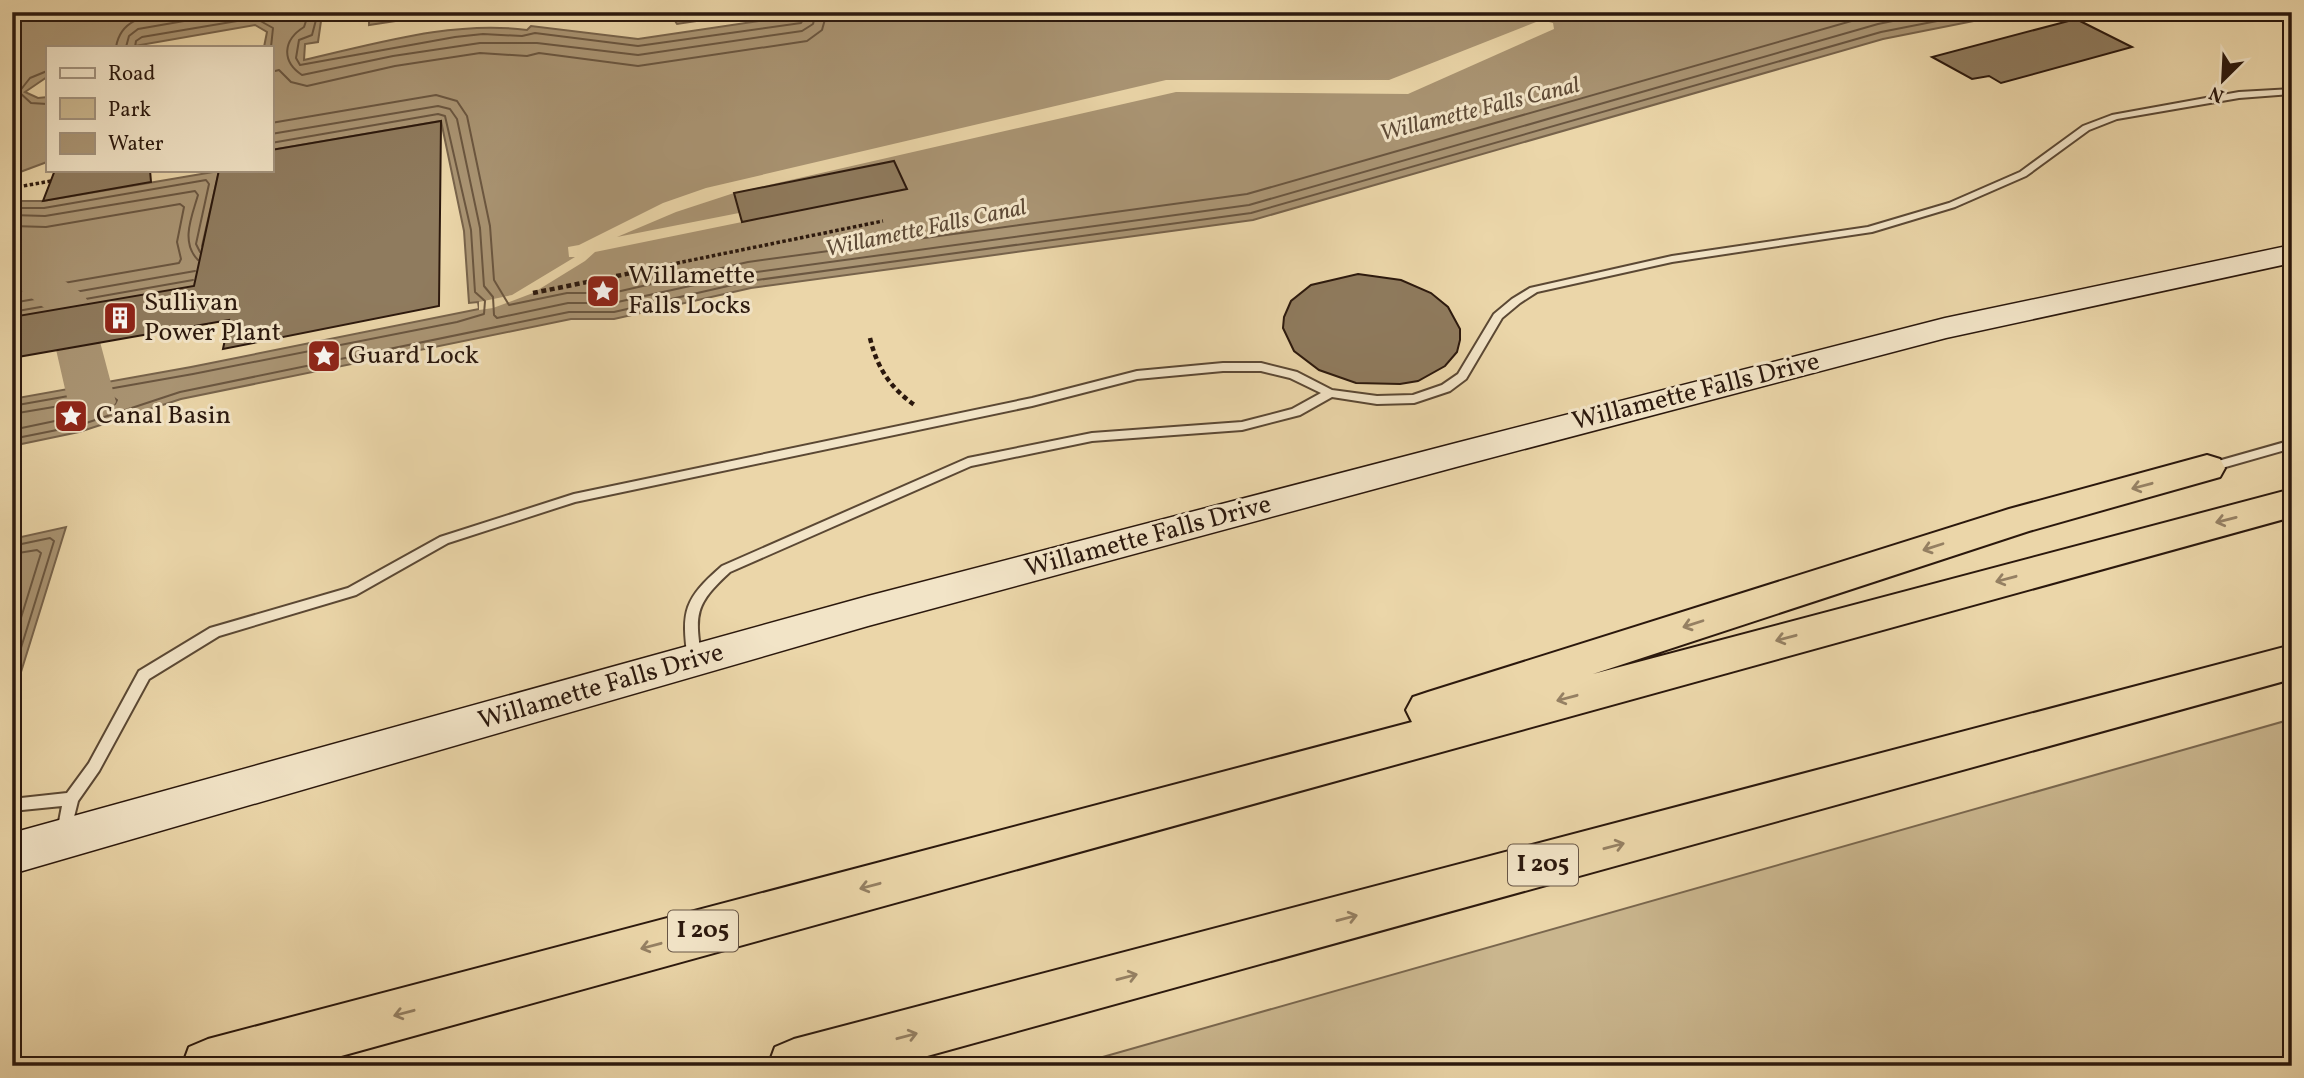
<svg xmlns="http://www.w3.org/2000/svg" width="2304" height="1078" font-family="Vollkorn,serif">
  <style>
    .green { fill: #cab68e; stroke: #7a674e; stroke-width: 2 }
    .water { fill: #aa9574; stroke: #77634b; stroke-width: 2 }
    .pier { fill: #ebd6a9 }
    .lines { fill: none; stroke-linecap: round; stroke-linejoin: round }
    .shore { stroke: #6a5640; stroke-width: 2 }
    .river { fill: #aa9574; fill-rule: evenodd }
    .building { fill: #8f7b5e; stroke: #2b180d; stroke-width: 2 }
    .lane-casing { stroke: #5b4834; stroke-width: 4 }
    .secondary-casing { stroke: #2b180d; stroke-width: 3 }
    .highway-casing { stroke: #2b180d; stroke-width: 4 }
    .path-far1 { stroke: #2b180d; stroke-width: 3.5; stroke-dasharray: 3.5 2.5; stroke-linecap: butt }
    .path { stroke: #2b180d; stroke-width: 4.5; stroke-dasharray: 5 3.5; stroke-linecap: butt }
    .lane { fill: #f2e4c7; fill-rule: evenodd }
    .secondary { fill: #f2e4c7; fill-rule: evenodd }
    .highway { fill: #ebd6a9; fill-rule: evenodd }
    .oneway { stroke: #958063 }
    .labels { text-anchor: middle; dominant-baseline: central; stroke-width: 6; stroke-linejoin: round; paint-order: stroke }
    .far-water-label { font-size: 23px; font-style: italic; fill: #5e4a36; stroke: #f2e4c7 }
    .shield { fill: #f2e4c7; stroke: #675545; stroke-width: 2 }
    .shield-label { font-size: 24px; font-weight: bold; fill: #2b180d }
    .poi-label { font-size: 26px; fill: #2b180d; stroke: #f2e4c7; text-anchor: start }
    .street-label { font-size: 26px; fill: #2b180d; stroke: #f2e4c7 }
  </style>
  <rect width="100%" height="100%" fill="#ebd6a9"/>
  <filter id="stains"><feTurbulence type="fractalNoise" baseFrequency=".00286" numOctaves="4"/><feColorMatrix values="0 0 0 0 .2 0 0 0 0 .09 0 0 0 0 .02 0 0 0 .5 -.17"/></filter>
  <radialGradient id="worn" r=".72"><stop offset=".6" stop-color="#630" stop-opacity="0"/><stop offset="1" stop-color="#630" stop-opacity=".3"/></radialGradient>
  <path class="green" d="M2292 719V1066H1071Z"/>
  <path class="water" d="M12 12H454L369 25V14L321 21 318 42 305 44 304 60C375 44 453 20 527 30L531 26 638 39 820 12H2019L1883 39 1253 220 751 288 614 319H571L181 399 79 432 12 446V399L191 367 479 309 478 302 469 303 464 231 441 121 271 150V47H264L267 32 255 25 129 47H47V77L25 92 38 98 47 97V162L12 175Z
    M592 12H721L730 16 677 24 672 16 638 19Z
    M219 171 202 246 236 280 12 319V188L18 201H43Z
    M66 527 12 701V539Z"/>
  <path class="pier" d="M1541 20 1553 23 1554 29 1408 94 1176 92 734 193 676 212 617 237 739 213 742 222 595 252 585 261 533 293 493 308 479 310V302L512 295 575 257H569L568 247 579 245 663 203 706 188 1166 80H1389Z"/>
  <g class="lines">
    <path class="shore" d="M309 12 304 27C283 40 281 61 302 75L393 56 480 43H537L638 55 802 31 813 24 816 12
      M335 12 317 16 312 35 299 40 296 58 300 65 455 37 483 34 522 36 535 33 638 46 801 23 808 12
      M116 47C121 17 148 16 173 12
      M126 47 129 36 138 29 236 12
      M135 47 136 41 142 37 255 18 273 28 271 47
      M47 71 30 78 19 92 31 103 47 104
      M271 72 279 70 291 82 307 86 395 66 480 53 527 56 539 53 638 66 807 41 822 30 827 12
      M271 123 436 95 457 101 467 116 490 226 494 280 509 305 567 293H612L748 262 1247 194 1883 12
      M271 134 438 106 450 109 457 119 480 228 484 286 493 297 494 315 497 318 568 303H613L749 273 1249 205 1878 24 1937 12
      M12 204 18 208H44L206 180 209 184 196 244 200 252
      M12 215 45 216 195 191 198 195C192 216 180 242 198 260
      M12 226 46 227 180 204 184 207 177 242 181 259 179 263 12 292
      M12 303 195 271
      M12 312 193 280
      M12 406 193 374 457 322 484 314 485 301 475 292 471 230 445 116 438 114 271 143
      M12 414 113 397 117 400 115 404 74 417 12 430
      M12 439 77 426 180 392 569 312H614L750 281 1251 213 1881 32 1983 12
      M12 546 50 538 54 541 12 677
      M12 554 37 550 41 553 12 647"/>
    <path class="river" d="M12 250 27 254 83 294 90 304 116 402 109 413 92 418 75 413 68 402 47 310 12 283Z"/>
  </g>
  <path class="building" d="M2076 19 2132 47 2001 83 1989 76 1972 79 1932 57Z
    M441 121 439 306 223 349 229 320 12 358V317L194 286 219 170H271V150Z
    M894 161 907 189 742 222 734 193Z
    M55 170H150L151 182 43 201Z
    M1358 274 1401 280 1431 293 1448 307 1460 329V340L1457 352 1445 366 1418 381 1400 384 1356 383 1319 370 1294 351 1283 328 1284 317 1291 301 1311 285Z"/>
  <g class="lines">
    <g class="lane-casing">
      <path id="lane" d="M2292 89V94L2239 98 2117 119 2089 130 2026 176 1955 207 1872 232 1672 262 1537 292 1520 303 1502 318 1466 379 1450 391 1414 403 1377 404 1332 397 1300 415 1242 430 1092 441 971 466 730 572C695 604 694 614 702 660L700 664 695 665 690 664 688 660C681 611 684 599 722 566L968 458 1092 433 1242 422 1292 409 1321 393 1290 378 1261 371H1223L1137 379 1032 406 575 502 448 543 356 595 219 636 149 679 99 771 78 801 69 837 64 839 59 837 57 832 62 806 12 811V799L67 793 89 763 139 671 210 628 348 588 440 537 574 494 1032 398 1137 371 1223 363H1261L1297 372 1332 390 1377 396 1413 395 1442 385 1458 374 1494 314 1512 299 1530 288 1672 256 1868 227 1949 203 2020 172 2083 126 2112 115 2239 92Z
        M2292 440V448L2208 472 2202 468 2204 465Z"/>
    </g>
    <g class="secondary-casing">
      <path id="secondary" d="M2292 245V263L1946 338 1456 467 868 626 12 874V833L868 596 1456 443 1945 318Z"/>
    </g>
    <g class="highway-casing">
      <path id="highway" d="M2207 455 2220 459 2225 468 2220 477 2029 531 1593 674 2292 489V517L305 1066H182L189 1047 208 1039 1412 722 1406 710 1413 697 1428 692 2009 509Z
        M2292 645V679L891 1066H768L775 1047 794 1039Z"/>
    </g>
    <path class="path-far1" d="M12 188 51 181
      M653 268 883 221"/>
    <path class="path" d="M533 293 661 267
      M870 338C877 368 891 389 916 406
      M2289 423 2288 412 2292 408"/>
    <use href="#lane" class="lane"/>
    <use href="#secondary" class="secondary"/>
    <use href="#highway" class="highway"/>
  </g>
  <defs><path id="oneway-shaft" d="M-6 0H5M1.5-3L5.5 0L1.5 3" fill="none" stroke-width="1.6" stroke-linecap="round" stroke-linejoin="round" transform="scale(1.75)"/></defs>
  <g class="oneway">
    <use href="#oneway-shaft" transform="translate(2142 486) rotate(165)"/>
    <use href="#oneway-shaft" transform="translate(2226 520) rotate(166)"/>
    <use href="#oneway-shaft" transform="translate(1933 547) rotate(162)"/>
    <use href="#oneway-shaft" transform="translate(2006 579) rotate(165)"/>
    <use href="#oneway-shaft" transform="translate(1693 624) rotate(162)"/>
    <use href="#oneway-shaft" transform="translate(1786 638) rotate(165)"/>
    <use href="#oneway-shaft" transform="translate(1567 698) rotate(165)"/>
    <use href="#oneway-shaft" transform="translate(1614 846) rotate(-15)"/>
    <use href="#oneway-shaft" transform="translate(870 886) rotate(165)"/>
    <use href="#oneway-shaft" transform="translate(1347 918) rotate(-15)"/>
    <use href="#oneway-shaft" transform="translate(651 946) rotate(165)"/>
    <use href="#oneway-shaft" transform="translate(1127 977) rotate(-15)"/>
    <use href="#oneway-shaft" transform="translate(404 1013) rotate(165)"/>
    <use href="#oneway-shaft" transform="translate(907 1036) rotate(-15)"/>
  </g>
  <defs>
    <g id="sight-square" transform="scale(1.75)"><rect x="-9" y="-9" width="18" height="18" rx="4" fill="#8f2418" stroke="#f2e4c7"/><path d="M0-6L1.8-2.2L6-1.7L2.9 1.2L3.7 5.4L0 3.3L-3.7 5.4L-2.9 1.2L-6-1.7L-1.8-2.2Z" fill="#fff"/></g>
    <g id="building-square" transform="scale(1.75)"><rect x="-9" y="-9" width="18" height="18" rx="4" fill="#8f2418" stroke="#f2e4c7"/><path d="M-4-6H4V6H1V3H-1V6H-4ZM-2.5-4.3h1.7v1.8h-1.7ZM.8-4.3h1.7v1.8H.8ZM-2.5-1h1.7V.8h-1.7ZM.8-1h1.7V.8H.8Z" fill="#fff"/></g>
  </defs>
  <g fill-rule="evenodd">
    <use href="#sight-square" x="603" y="291"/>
    <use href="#building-square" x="120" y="318"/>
    <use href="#sight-square" x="324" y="356"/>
    <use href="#sight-square" x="71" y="416"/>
  </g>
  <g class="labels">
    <g class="far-water-label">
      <text transform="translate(1480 110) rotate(-14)">Willamette Falls Canal</text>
      <text transform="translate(926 229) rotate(-12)">Willamette Falls Canal</text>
    </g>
    <g class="shield">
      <rect x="1508" y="844.5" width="70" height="41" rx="5"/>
      <rect x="668" y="910.5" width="70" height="41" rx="5"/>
    </g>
    <g class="shield-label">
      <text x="1543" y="865">I 205</text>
      <text x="703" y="931">I 205</text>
    </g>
    <g class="poi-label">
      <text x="628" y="276">Willamette<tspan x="628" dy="30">Falls Locks</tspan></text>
      <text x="144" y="303">Sullivan<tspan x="144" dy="30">Power Plant</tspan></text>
      <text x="348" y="356">Guard Lock</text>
      <text x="96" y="416">Canal Basin</text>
    </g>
    <g class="street-label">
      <text transform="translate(1696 392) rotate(-14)">Willamette Falls Drive</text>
      <text transform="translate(1148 537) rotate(-15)">Willamette Falls Drive</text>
      <text transform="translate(601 687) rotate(-16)">Willamette Falls Drive</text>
    </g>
  </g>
  <rect width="2304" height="1078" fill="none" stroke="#ebd6a9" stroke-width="42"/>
  <rect x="14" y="14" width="2276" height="1050" fill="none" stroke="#2b180d" stroke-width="3.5"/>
  <rect x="21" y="21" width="2262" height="1036" fill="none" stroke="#2b180d" stroke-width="2"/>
  <rect x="46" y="46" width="228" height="126" fill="#f2e4c7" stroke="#a2927d" stroke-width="2"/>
  <rect x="60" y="68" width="35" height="10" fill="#f2e4c7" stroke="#a2927d" stroke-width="2"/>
  <text x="108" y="80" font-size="21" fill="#2b180d">Road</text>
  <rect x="60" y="98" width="35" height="21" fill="#cab68e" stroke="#a2927d" stroke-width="2"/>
  <text x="108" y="116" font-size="21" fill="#2b180d">Park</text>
  <rect x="60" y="133" width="35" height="21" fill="#aa9574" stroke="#a2927d" stroke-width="2"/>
  <text x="108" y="150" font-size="21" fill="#2b180d">Water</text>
  <g transform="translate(2223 80) rotate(204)" stroke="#f2e4c7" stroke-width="5" paint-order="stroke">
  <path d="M0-5L12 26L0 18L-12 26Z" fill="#2b180d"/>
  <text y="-10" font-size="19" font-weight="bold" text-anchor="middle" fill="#2b180d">N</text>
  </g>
  <rect width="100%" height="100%" filter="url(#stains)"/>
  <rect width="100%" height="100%" fill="url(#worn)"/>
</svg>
